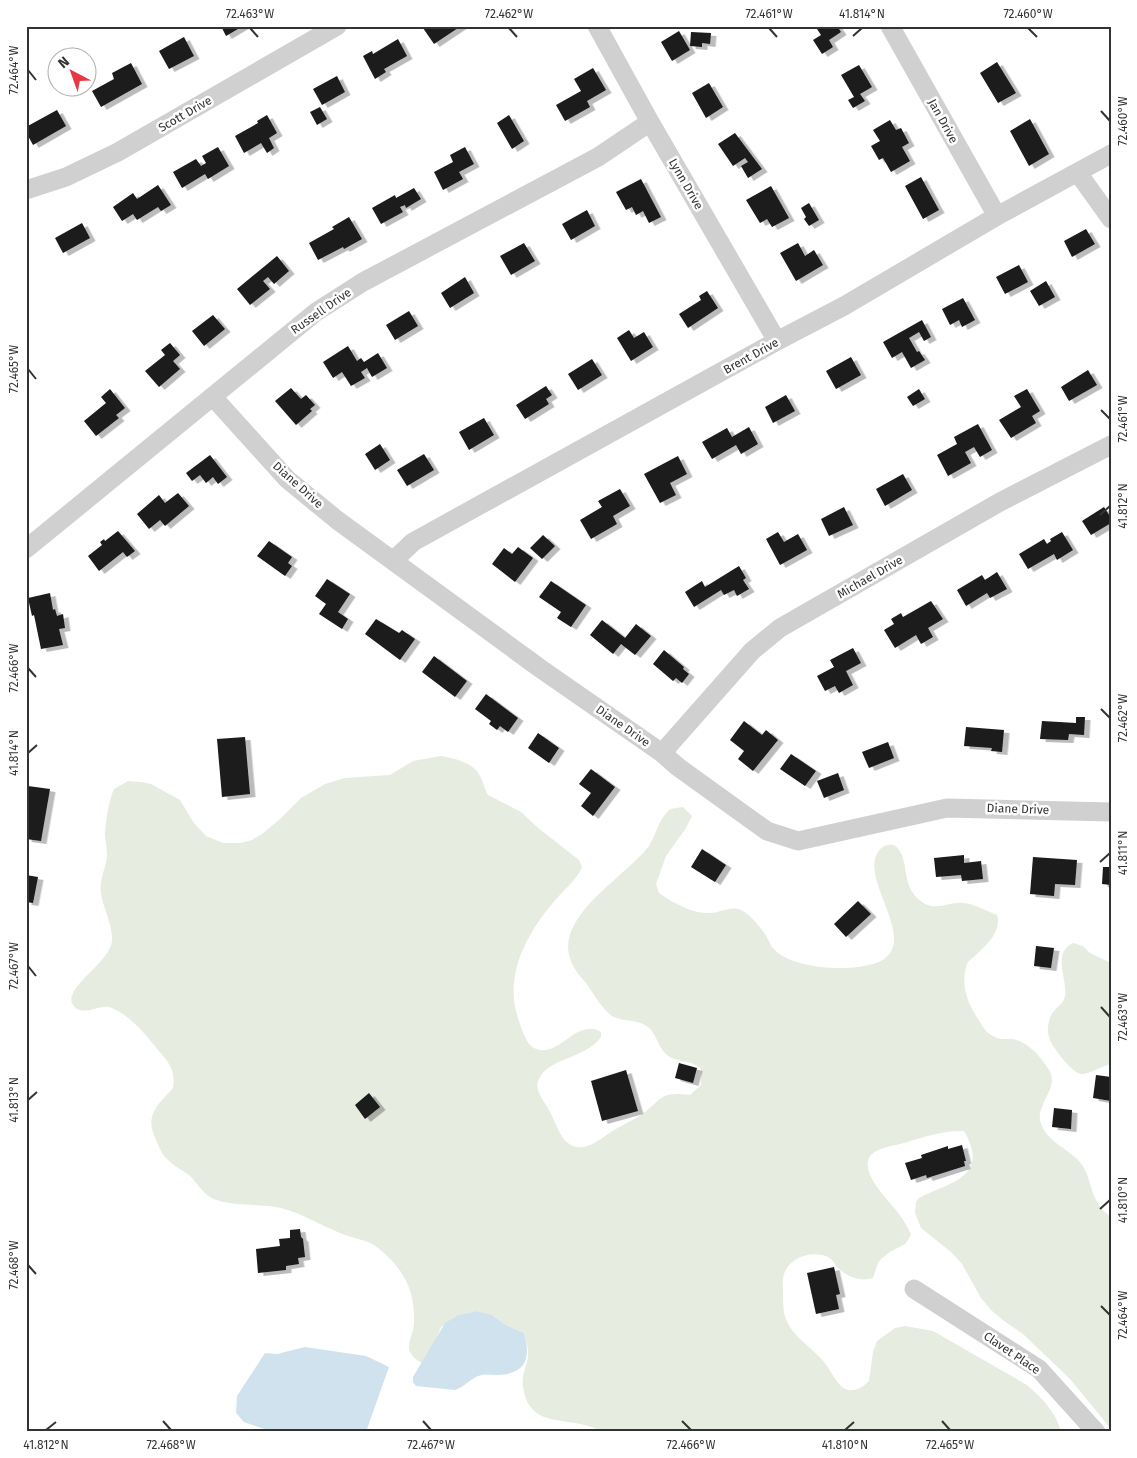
<svg xmlns="http://www.w3.org/2000/svg" width="1137" height="1458" font-family="'Fira Sans',sans-serif">
  <style>
    .green { fill: #e6ecdf }
    .water { fill: #cfe2ee }
    .building { fill: #1a1a1a; filter: url(#shadow) }
    .lines { fill: none; stroke-linecap: round; stroke-linejoin: round }
    .minor { stroke: #d0d0d0; stroke-width: 19 }
    .ticks { fill: none; stroke: #333; stroke-width: 2 }
    .labels { text-anchor: middle; dominant-baseline: central; stroke-width: 5; stroke-linejoin: round; paint-order: stroke }
    .street-label { font-size: 12px; fill: #333; stroke: #fff }
    .neatline { fill: none; stroke: #333; stroke-width: 2 }
    .ticks-label { font-size: 12px; text-anchor: middle; fill: #333 }
  </style>
  <defs>
    <filter id="shadow"><feDropShadow dx="5.5" dy="3" stdDeviation="0" flood-color="#0004"/></filter>
  </defs>
  <rect width="100%" height="100%" fill="#fff"/>
  <path class="green" d="M441 756C454 758 474 763 480 776 484 783 484 789 488 795L521 812 537 827 579 860 582 867C577 879 567 887 558 897 529 929 503 974 518 1018 521 1027 526 1044 534 1048 559 1060 576 1017 601 1032V1037C584 1060 549 1057 539 1079 533 1089 544 1101 549 1110 554 1118 560 1138 568 1143 584 1156 603 1136 616 1129 626 1123 636 1119 645 1112 651 1107 657 1101 663 1097 671 1093 682 1094 690 1095L701 1085V1069C691 1059 679 1063 670 1057 657 1050 658 1032 645 1025 635 1019 622 1022 612 1016 601 1008 594 994 586 983 580 976 572 967 570 958 557 920 615 882 637 859 641 855 647 850 650 844 657 832 659 819 670 809L683 807 692 816 686 828 666 856 656 884 659 893C672 902 691 913 707 913 718 914 731 905 741 910 750 914 759 926 765 934 769 940 770 946 775 950 793 970 862 974 884 959 916 937 860 879 878 852 882 846 887 844 894 845 912 858 898 885 922 902 935 912 950 901 964 903 975 904 986 911 997 915 1003 934 980 951 968 962 960 981 966 1000 976 1016 981 1023 985 1033 993 1036 999 1040 1005 1039 1012 1039 1027 1041 1041 1057 1049 1070 1060 1087 1037 1103 1040 1120 1044 1140 1067 1148 1079 1161 1094 1178 1087 1200 1111 1217V1429L1070 1379 1023 1334 1004 1321 991 1310 981 1298 962 1264 951 1252 921 1228 915 1213 916 1202 919 1198C950 1182 991 1177 964 1131 942 1130 921 1138 900 1144 892 1146 878 1148 871 1155 857 1171 890 1202 899 1214 904 1220 907 1227 911 1234L908 1240 905 1244 890 1252 881 1259 878 1263 873 1278C860 1282 848 1277 838 1268 835 1264 832 1259 828 1257 815 1251 798 1255 789 1265 783 1272 782 1281 783 1290 783 1298 783 1306 784 1313 789 1335 811 1346 824 1362 831 1370 836 1384 845 1389 854 1393 863 1387 869 1381L873 1352 877 1341 895 1328 905 1326 933 1331 1027 1385C1042 1398 1056 1412 1061 1432H602C571 1413 529 1433 523 1386 521 1374 529 1363 528 1352 528 1345 525 1339 524 1333L506 1325 492 1315 477 1311 462 1314 454 1317 441 1327 433 1346 422 1363C416 1360 411 1356 409 1349 408 1341 414 1332 414 1323 415 1290 404 1269 378 1248 368 1239 353 1239 340 1233 320 1225 302 1213 281 1208 259 1203 235 1207 214 1199 202 1194 198 1183 189 1175 182 1170 174 1166 168 1160 162 1155 159 1147 156 1140 144 1115 157 1106 173 1088 174 1081 174 1073 170 1066 168 1061 163 1056 159 1051 145 1034 132 1017 112 1008 101 1002 82 1019 73 1005 62 988 110 963 112 941 113 924 103 909 101 893 99 880 106 868 107 856 107 850 106 843 105 837 105 824 109 800 114 789L128 781 141 782 151 784 180 800 194 823 206 836 223 843H241L252 840 262 834 280 819 301 798 325 784 345 778 390 775 413 761Z
    M1073 943 1083 946 1090 953 1111 963V1064C1101 1066 1091 1074 1081 1074 1072 1073 1051 1046 1049 1037 1047 1031 1048 1024 1050 1018 1052 1009 1063 1006 1065 996 1068 979 1051 954 1073 943Z"/>
  <path class="water" d="M477 1311 492 1315 506 1325 524 1333C531 1358 527 1374 497 1375 492 1375 487 1374 482 1375 471 1377 465 1387 455 1390L416 1386 413 1382V1377L445 1323 458 1315Z
    M305 1347 366 1356 389 1367 366 1432H273L244 1422 236 1413 237 1396 265 1353 277 1354Z"/>
  <path class="building" d="M221 26H243L226 36Z
    M425 26H461L434 44 423 28Z
    M815 26H837L841 32 829 40 833 47 822 54 813 40 821 35Z
    M679 31 690 50 672 61 661 42Z
    M691 32 711 33 710 44 702 43V47L690 46Z
    M184 37 194 56 169 69 159 51Z
    M398 39 407 56 384 69 386 72 375 79 363 56 372 51 373 54Z
    M997 62 1016 93 998 103 980 73Z
    M131 63 142 84 101 107 92 91 114 79 112 73Z
    M859 65 872 87 860 94 865 101 853 108 848 100 854 97 841 75Z
    M593 68 606 90 587 101 590 107 565 121 556 105 581 91 574 79Z
    M337 76 345 92 322 105 313 89Z
    M709 83 723 107 706 118 692 93Z
    M320 107 327 119 317 125 310 112Z
    M57 110 66 126 33 145 26 132V127Z
    M267 115 277 133 269 138 274 148 267 153 261 143 244 153 235 136 258 123 257 121Z
    M509 115 524 141 512 149 497 123Z
    M1030 119 1049 154 1029 166 1010 131Z
    M890 120 896 130 901 128 909 143 902 147 910 161 891 172 883 158 879 160 871 146 880 141 873 130Z
    M735 133 762 169 748 178 741 166 748 162 745 158 733 166 718 144Z
    M218 147 229 166 208 179 205 174 182 188 173 172 196 159 201 166 206 163 202 156Z
    M465 147 474 164 459 172 463 179 443 190 434 172 453 162 450 155Z
    M921 177 939 210 923 219 905 186Z
    M641 179 661 217 649 223 643 211 636 215 632 207 626 210 616 192Z
    M158 185 171 205 161 211 158 207 137 220 133 214 122 221 113 207 133 193 137 199Z
    M771 186 789 218 772 227 767 219 760 223 746 200Z
    M414 188 421 199 406 208 405 205 400 207 403 212 381 224 372 208 395 195 396 198Z
    M809 203 819 220 809 226 804 219 806 217 801 208Z
    M587 210 595 226 571 240 562 224Z
    M349 217 362 239 344 249 343 247 318 260 309 243 334 229 332 227Z
    M82 223 90 238 63 253 55 238Z
    M1086 229 1095 244 1072 257 1064 241Z
    M524 243 535 261 511 275 500 256Z
    M798 243 805 256 814 250 823 265 796 281 780 253Z
    M277 256 289 271 274 284 268 277 263 281 270 289 250 305 237 289Z
    M1019 265 1028 282 1005 294 996 277Z
    M465 277 474 293 450 308 441 293Z
    M1046 281 1055 297 1039 306 1030 291Z
    M707 291 718 308 688 328 679 314 701 300 699 296Z
    M963 298 975 320 962 327 959 320 950 325 942 309Z
    M409 311 418 326 395 340 386 325Z
    M213 315 225 329 204 346 192 331Z
    M922 320 931 337 924 341 919 332 909 338 917 352 919 351 925 360 911 368 902 352 892 358 883 342Z
    M629 330 634 338 644 332 653 347 631 361 617 338Z
    M170 343 180 355 173 361 180 369 159 387 145 371 165 355 161 350Z
    M348 346 357 361 361 358 364 362 378 353 387 368 372 377 367 368 361 372 365 378 351 386 342 372 333 378 323 362Z
    M851 357 861 375 836 389 826 371Z
    M592 359 602 375 578 390 568 374Z
    M1088 370 1097 385 1069 401 1061 387Z
    M546 386 552 395 546 399 549 404 525 419 516 405Z
    M291 388 301 399 306 395 315 405 310 409 312 411 296 425 275 401Z
    M110 389 125 408 116 415 119 418 96 436 84 421 106 403 101 397Z
    M919 389 925 399 913 406 907 397Z
    M1027 389 1040 411 1032 416 1036 423 1011 438 999 420 1021 407 1014 396Z
    M786 395 795 411 773 423 765 407Z
    M484 418 494 435 469 450 459 432Z
    M978 424 992 450 980 457 974 447 965 452 971 463 948 476 937 455 957 444 954 437Z
    M749 427 758 444 741 454 736 445 712 459 702 442 727 428 732 437Z
    M380 444 390 460 375 470 365 454Z
    M424 454 434 470 407 486 397 470Z
    M210 455 227 477 218 484 213 477 206 483 200 475 192 481 186 473Z
    M678 456 687 474 670 483 676 495 660 503 644 474Z
    M903 474 912 490 885 506 876 489Z
    M620 489 630 506 613 516 617 524 591 539 580 520 602 507 598 501Z
    M178 493 189 506 165 526 160 520 149 529 137 514 159 495 165 503Z
    M844 507 853 525 829 536 821 519Z
    M1104 507 1111 518V523L1091 535 1082 521Z
    M118 531 135 551 127 557 123 552 99 571 88 556 102 545 100 542 104 539 105 541Z
    M778 532 784 542 798 534 807 550 780 565 766 539Z
    M1062 532 1073 550 1057 560 1054 554 1028 569 1019 554 1044 539 1047 544 1051 541 1050 539Z
    M543 535 555 546 542 559 530 548Z
    M269 541 292 557 288 563 292 566 285 576 257 556Z
    M518 547 533 558 515 582 492 564 504 548 512 554Z
    M739 566 746 578 743 580 749 589 737 596 734 590 724 595 721 590 694 607 685 592 702 581 705 587Z
    M997 572 1007 589 990 598 987 593 966 606 957 590 982 575 985 580Z
    M327 579 350 594 338 612 348 619 342 629 319 614 326 604 315 596Z
    M551 581 586 605 571 627 557 618 561 612 539 597Z
    M50 593 53 610 55 609 57 616 63 614 65 628 59 629 63 645 41 649 34 615 32 616 28 598Z
    M931 601 943 619 928 628 933 637 921 644 916 635 895 648 884 630 894 624 891 619 901 613 903 617Z
    M376 619 399 633 402 630 415 639 400 660 365 634Z
    M602 620 625 638 636 624 651 636 635 655 621 644 613 654 590 635Z
    M853 648 861 663 846 671 853 685 839 693 835 686 825 691 817 676 834 667 830 660Z
    M664 650 684 667 683 669 689 674 682 683 676 678 673 681 653 664Z
    M434 656 467 681 455 697 422 672Z
    M486 694 518 718 508 732 500 726 497 730 489 724 491 721 475 709Z
    M1076 717H1085L1084 735 1069 734 1068 740 1040 739 1042 721 1076 723Z
    M744 721 762 735 766 730 778 740 753 771 738 759 744 751 730 740Z
    M966 727 1004 730 1002 752 991 751 992 748 964 746Z
    M538 733 559 748 549 763 528 748Z
    M245 737 250 794 222 797 217 739Z
    M888 742 894 758 869 768 862 752Z
    M791 754 816 771 805 786 780 769Z
    M591 769 615 787 593 816 581 806 591 793 579 784Z
    M838 773 844 790 824 798 817 781Z
    M28 786 50 789 41 841 26 839V798Z
    M702 849 726 865 715 882 691 867Z
    M964 855V863L981 861 983 879 962 881 961 875 936 877 934 858Z
    M1033 857 1077 860 1075 885 1055 884 1054 896 1030 894Z
    M1103 867H1111V885L1102 884Z
    M26 875 38 877 33 903 26 902Z
    M858 901 871 914 846 937 834 924Z
    M1036 946 1054 948 1051 968 1034 966Z
    M679 1063 697 1068 693 1083 675 1078Z
    M626 1070 638 1111 602 1121 591 1081Z
    M1096 1075 1111 1077V1101L1093 1098Z
    M369 1093 380 1107 365 1119 355 1105Z
    M1054 1108 1072 1110 1071 1129 1052 1127Z
    M962 1145 966 1161H964L965 1166 927 1178 926 1175 911 1180 905 1163 922 1158 921 1155 948 1146V1149Z
    M300 1229 301 1237 303 1239 305 1257 298 1258 299 1264 286 1266V1270L258 1273 256 1249 280 1246 279 1239 290 1238V1230Z
    M834 1267 840 1294 836 1295 839 1309 816 1314 807 1273Z"/>
  <g class="lines">
    <path class="minor" d="M597 26 650 122 777 341
      M890 26 997 216
      M1078 173 1111 219
      M26 190 66 177 118 152 337 26
      M213 397 287 479 337 520 541 669 662 753 678 767 767 831 798 841 947 808 1111 812
      M26 549 316 312 363 282 598 157 650 122
      M393 561 413 542 777 341 844 306 997 216 1111 154
      M662 753 752 651 780 628 1000 502 1111 445
      M914 1289 1039 1369 1096 1432"/>
  </g>
  <path class="ticks" d="M250 28 258 37M509 28 517 37M769 28 777 37M1028 28 1037 37M853 36 862 28M28 70 36 80M1101 111 1110 121M28 369 36 379M1101 410 1110 419M1100 515 1110 506M28 668 36 677M1101 709 1110 718M28 753 37 745M1100 862 1110 853M28 966 36 976M1101 1007 1110 1017M28 1100 37 1092M1100 1209 1110 1200M28 1265 36 1274M1101 1306 1110 1315M163 1421 171 1430M423 1421 431 1430M682 1421 691 1430M942 1421 950 1430M46 1430 56 1422M845 1430 854 1422"/>
  <g class="labels">
    <g class="street-label">
      <text transform="translate(185 114) rotate(-30)">Scott Drive</text>
      <text transform="translate(943 121) rotate(61)">Jan Drive</text>
      <text transform="translate(686 184) rotate(60)">Lynn Drive</text>
      <text transform="translate(321 311) rotate(-35)">Russell Drive</text>
      <text transform="translate(751 356) rotate(-29)">Brent Drive</text>
      <text transform="translate(298 485) rotate(42)">Diane Drive</text>
      <text transform="translate(870 577) rotate(-30)">Michael Drive</text>
      <text transform="translate(623 726) rotate(35)">Diane Drive</text>
      <text transform="translate(1018 809) rotate(2)">Diane Drive</text>
      <text transform="translate(1012 1353) rotate(34)">Clavet Place</text>
    </g>
  </g>
  <rect width="1137" height="1458" fill="none" stroke="#ffffff" stroke-width="55"/>
  <g transform="translate(72 72) rotate(319)"><circle r="24" fill="#ffffff" stroke="#adadad"/>
  <path d="M0-4L9 19L0 12L-9 19Z" fill="#e63946"/>
  <text y="-8" font-size="14" font-weight="bold" text-anchor="middle" fill="#333333">N</text>
  </g>
  <rect x="28" y="28" width="1082" height="1402" class="neatline"/>
  <g class="ticks-label">
    <text x="250" y="18">72.463°W</text>
    <text x="509" y="18">72.462°W</text>
    <text x="769" y="18">72.461°W</text>
    <text x="862" y="18">41.814°N</text>
    <text x="1028" y="18">72.460°W</text>
    <text transform="translate(14 70) rotate(-90)" y="4">72.464°W</text>
    <text transform="translate(1123 121) rotate(-90)" y="4">72.460°W</text>
    <text transform="translate(14 369) rotate(-90)" y="4">72.465°W</text>
    <text transform="translate(1123 419) rotate(-90)" y="4">72.461°W</text>
    <text transform="translate(1123 506) rotate(-90)" y="4">41.812°N</text>
    <text transform="translate(14 668) rotate(-90)" y="4">72.466°W</text>
    <text transform="translate(1123 718) rotate(-90)" y="4">72.462°W</text>
    <text transform="translate(14 753) rotate(-90)" y="4">41.814°N</text>
    <text transform="translate(1123 853) rotate(-90)" y="4">41.811°N</text>
    <text transform="translate(14 966) rotate(-90)" y="4">72.467°W</text>
    <text transform="translate(1123 1017) rotate(-90)" y="4">72.463°W</text>
    <text transform="translate(14 1100) rotate(-90)" y="4">41.813°N</text>
    <text transform="translate(1123 1200) rotate(-90)" y="4">41.810°N</text>
    <text transform="translate(14 1265) rotate(-90)" y="4">72.468°W</text>
    <text transform="translate(1123 1315) rotate(-90)" y="4">72.464°W</text>
    <text x="46" y="1449">41.812°N</text>
    <text x="171" y="1449">72.468°W</text>
    <text x="431" y="1449">72.467°W</text>
    <text x="691" y="1449">72.466°W</text>
    <text x="845" y="1449">41.810°N</text>
    <text x="950" y="1449">72.465°W</text>
  </g>
</svg>
